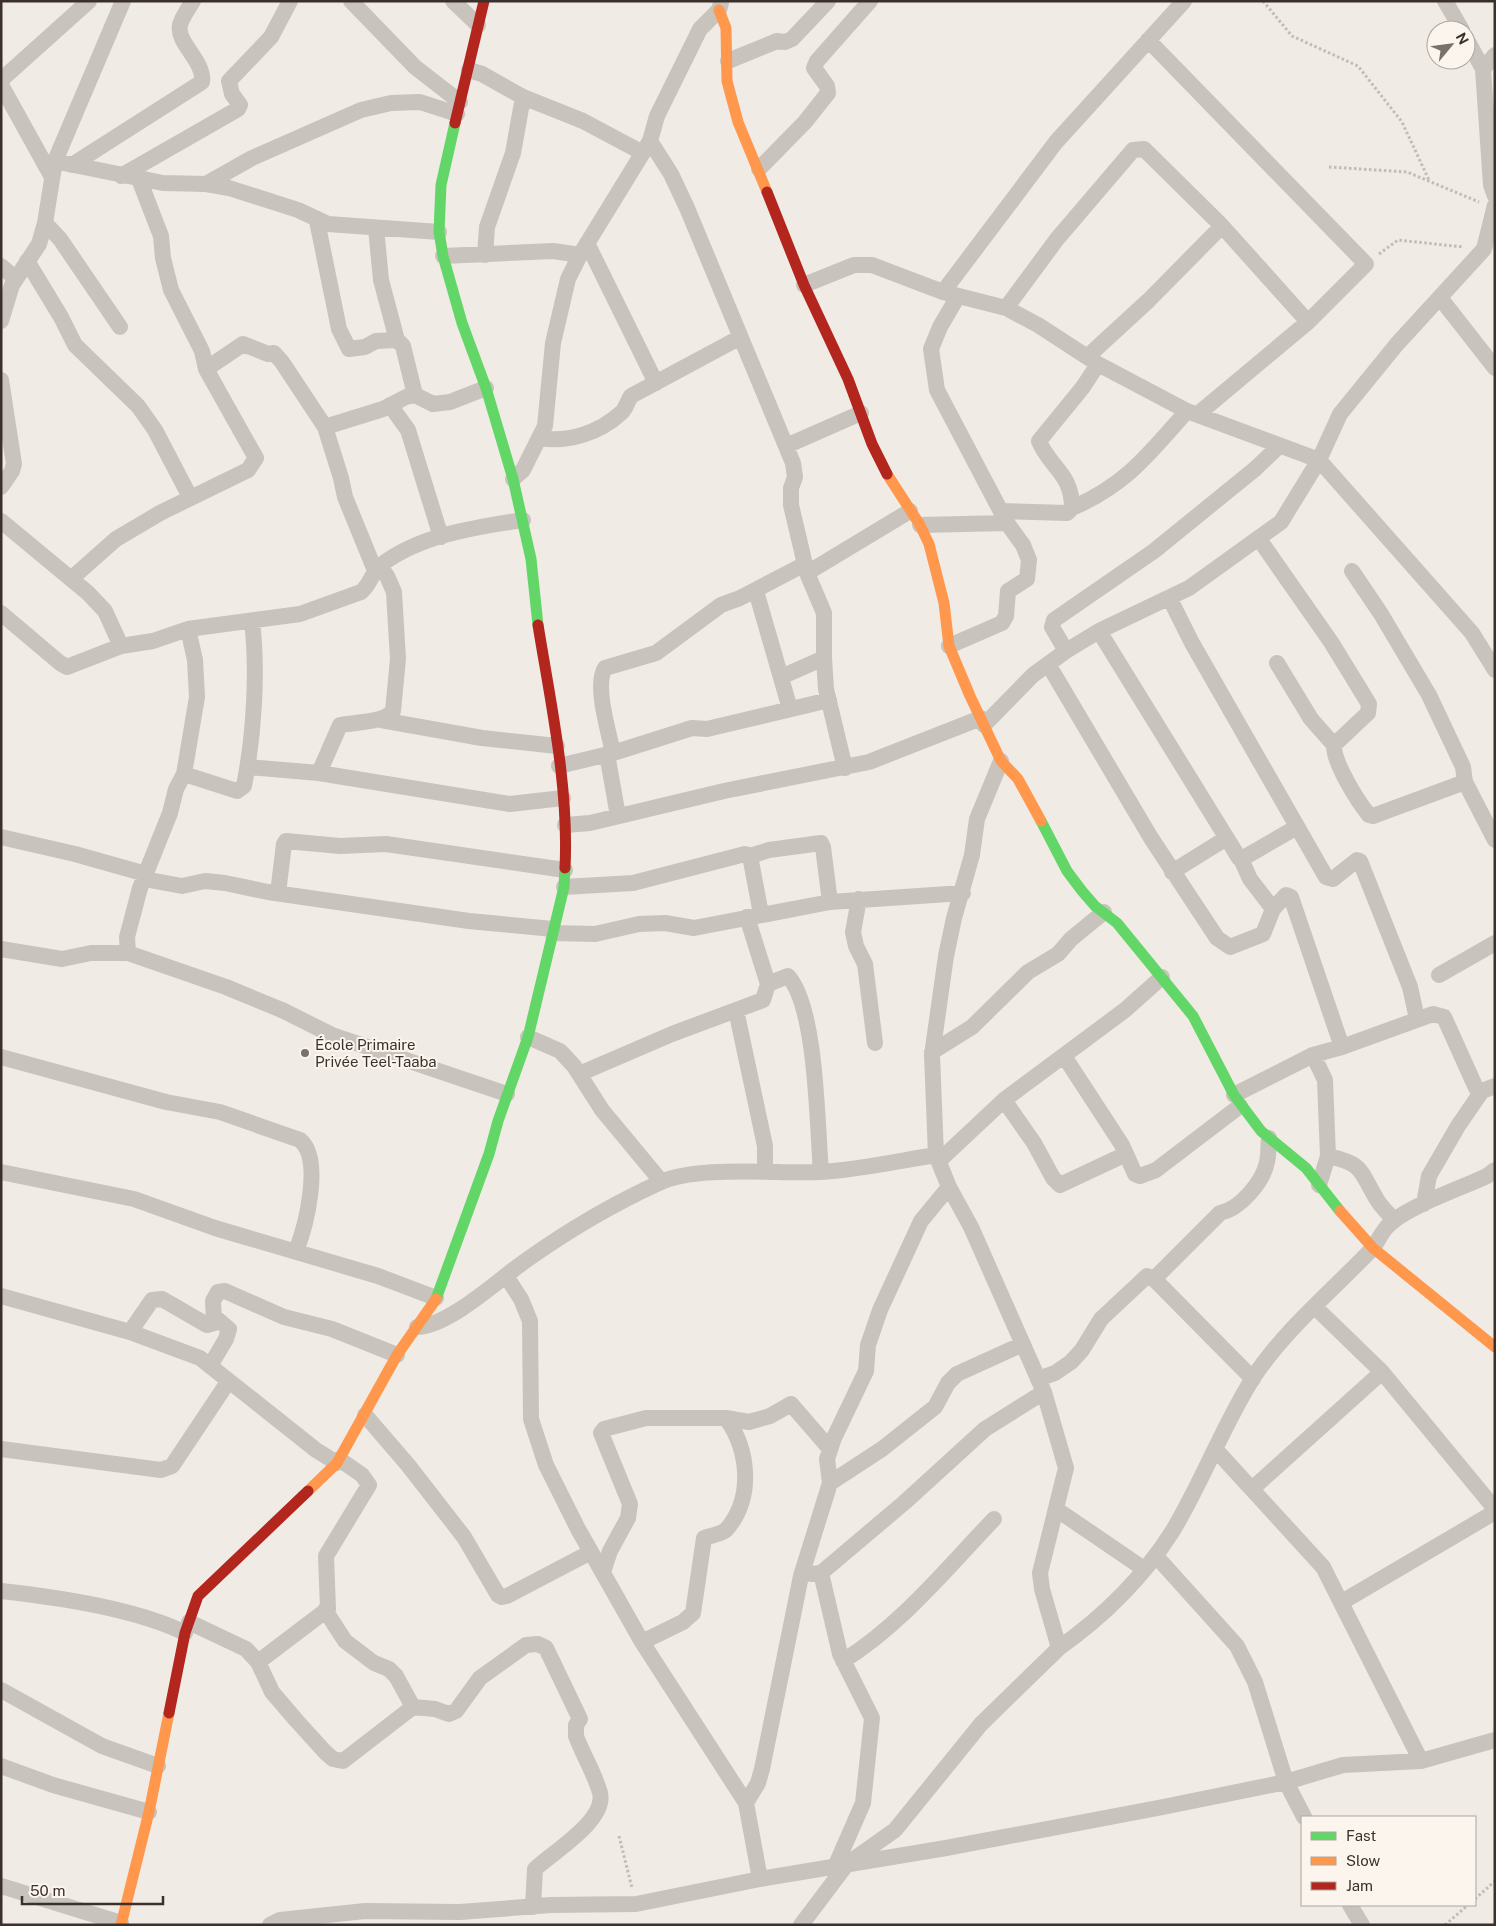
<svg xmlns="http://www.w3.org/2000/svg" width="1496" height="1926" font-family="'Public Sans',sans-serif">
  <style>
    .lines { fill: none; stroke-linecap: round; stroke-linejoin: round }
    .path { stroke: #c2bbb6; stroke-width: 3; stroke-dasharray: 2.5 2.5; stroke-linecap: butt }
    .street { stroke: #c9c3be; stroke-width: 16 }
    .fast { stroke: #63d668; stroke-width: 11 }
    .slow { stroke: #ff974d; stroke-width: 11 }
    .jam { stroke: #b3261e; stroke-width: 11 }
    .poi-dot { fill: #7a716c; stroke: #fbf5ee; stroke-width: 2 }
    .labels { text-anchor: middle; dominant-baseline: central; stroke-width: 4; stroke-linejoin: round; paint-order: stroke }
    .poi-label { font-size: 15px; fill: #3b302b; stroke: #fbf5ee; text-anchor: start }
  </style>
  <rect width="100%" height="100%" fill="#f0ebe5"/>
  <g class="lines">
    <path class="path" d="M1263 1 1292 36 1358 66 1402 122 1429 180
      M1329 167 1407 172 1479 202
      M1379 254 1398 240 1463 247
      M619 1836 632 1888
      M1475 1899 1495 1881
      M1445 1925 1468 1905"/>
    <path class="street" d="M351 1 415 67 460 102
      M453 1 478 25
      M1445 1 1462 30
      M1466 38 1483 69 1491 185 1495 196
      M1148 40 1366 264 1308 322 1198 414
      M728 61 777 41 785 42 792 39 828 1
      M1483 69 1495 55
      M469 70 482 74 523 97
      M1 80 89 1
      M1 85 52 177
      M650 141 671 174 687 208 793 463 795 477 791 488V505L807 573 824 613V658L826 689 845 768
      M54 161 163 183 206 184 229 188 298 210 328 224 439 232
      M72 165 202 82C205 61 176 43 180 25 182 17 188 9 193 1
      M759 169 805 122 828 93 827 86 814 68 817 61 870 1
      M121 176 238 109 240 105 232 94 229 81 271 37 290 1
      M206 184 252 158 361 110 391 103 420 102 457 114
      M317 221 339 329 349 349 365 347 376 341 397 340 403 346 415 395
      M45 223 60 239 120 327
      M376 228 381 280 397 340
      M587 243 656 383
      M485 255 487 227 513 153 523 97 583 121 643 153
      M443 256 553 251 580 255
      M27 261 61 317 75 345 138 406 155 430 190 497
      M1 266 16 279
      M804 285 854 265H872L943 292 1006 308 1038 325 1098 364 1187 411 1319 460 1472 633 1495 670
      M943 292 1056 142 1184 1
      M1441 299 1495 368
      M1006 308 1057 239 1133 150 1144 149 1222 226 1308 322
      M1 321 12 285 39 244 45 223 55 161 123 1
      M1087 357 1149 300 1222 226
      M206 369 243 344 268 354 274 353 282 362 325 427 341 478 345 497 376 573
      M1 380 14 464 12 471 1 487
      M390 405 408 430 441 537
      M325 427 383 409 406 397 415 395 433 404 450 402 486 388
      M539 438C568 443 599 433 621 413 626 409 627 402 631 396L739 338
      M786 446 861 413
      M513 479 523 470 545 426 553 343 568 279 580 255 650 141 657 116 700 29 719 10 721 3
      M1072 508C1126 485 1149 454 1187 411
      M1001 511 1067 513 1072 508C1072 473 1050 468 1039 441L1083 387 1098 364
      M1 521 88 593 105 611 121 646
      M920 525 1007 523
      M1259 539 1331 642 1369 704 1368 713 1334 745
      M1352 571 1381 614 1429 695 1463 767 1465 782 1495 840
      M807 573 910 511
      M72 578 116 539 160 513 248 470 256 458 206 369 202 351 171 290 163 258 161 236 139 179
      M756 591 790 709
      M1170 599 1192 643 1326 877 1333 879 1357 860 1360 861 1410 987 1417 1019
      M1 613 60 663 67 667 121 646 153 641 188 629 300 614 361 592C370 585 372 572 381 565 420 535 476 527 523 520
      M188 629 195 660 197 697 184 774 176 789 170 813 140 888 127 937 128 953 226 987 284 1011 332 1035 507 1094
      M1099 631 1239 858 1245 857 1297 827
      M949 646 1002 623 1006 616 1008 591 1027 579 1029 560 1023 545 1007 523 937 390 931 349 940 327 958 296
      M1066 651 1052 627 1054 620 1154 551 1255 469 1279 446
      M1277 663 1311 719 1334 745C1333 762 1358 802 1369 815L1373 816 1465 782
      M1048 664 1151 838 1217 938 1230 947 1263 934 1273 909 1286 895 1291 897 1342 1047
      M781 677 824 658
      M381 720 482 738 557 746
      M984 725 1033 675 1066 651 1099 631 1189 588 1281 522 1319 460 1340 414 1397 344 1484 249 1495 205
      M613 753C609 732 594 686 605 668L656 653 721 605 740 598 805 564
      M607 754 618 816
      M559 766 613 753 692 728 707 729 829 700
      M248 767 319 773 510 804 563 798
      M319 773 340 725C356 722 383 723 393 711L398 659 394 592 387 576 380 566
      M184 774 237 791 244 786C254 735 258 672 252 621
      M565 825 590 823 724 791 869 762 981 718
      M1 837 75 854 146 874
      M750 856 769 850 821 843 823 847 830 902
      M1241 859 1250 879 1273 909
      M1172 872 1225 839
      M144 879 182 886 205 881 225 883 268 892 469 921 553 929
      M564 887 633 883 745 854 750 856 761 914
      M278 893 284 844 286 841 340 846 386 844 565 870
      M859 899 853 932 856 946 865 964 875 1043
      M552 933 595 934 639 924 665 923 694 928 830 902 963 893
      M1 949 62 959 91 953H128
      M1439 975 1495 943
      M768 984 788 976C817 1008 817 1126 821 1172
      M736 1010 765 1146V1172
      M528 1037 560 1051 574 1066 602 1110 661 1181
      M932 1052 972 1027 1028 972 1058 954 1071 939 1104 912
      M1313 1055 1325 1080 1328 1156 1319 1185
      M1064 1056 1122 1145 1135 1174 1140 1176 1156 1170 1240 1106
      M1 1057 166 1102 220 1112 300 1140C323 1159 306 1226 296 1251
      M579 1074 672 1034 763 1000 768 984 747 917
      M1234 1095 1313 1055 1342 1047 1433 1014 1444 1017 1476 1088 1482 1091 1495 1086
      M1004 1100 1034 1143 1053 1178 1060 1185 1126 1154
      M1328 1156C1364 1164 1359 1170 1376 1198 1380 1206 1388 1213 1394 1220
      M940 1160 1004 1100 1125 1010 1162 977
      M1 1172 134 1199 215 1228 378 1276 436 1298
      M1424 1204 1429 1176 1458 1126 1482 1091
      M506 1276 521 1299 530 1321 531 1419 546 1465 578 1529 642 1642 746 1803
      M1154 1279 1220 1213C1240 1209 1263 1182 1267 1162 1269 1154 1268 1146 1269 1138
      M1 1296 130 1332 200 1358 316 1450 337 1463
      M1315 1307 1382 1372 1495 1509
      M417 1327C450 1326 500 1278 528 1259 569 1230 613 1204 659 1183 696 1165 777 1174 820 1172 859 1170 898 1161 936 1155
      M130 1332 152 1300 162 1299 207 1325 214 1323 213 1301 218 1292 225 1291 284 1317 332 1329 397 1355
      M210 1366 226 1339 229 1329 216 1318
      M1038 1379 1055 1373 1071 1362 1082 1350 1101 1319 1147 1276 1154 1279 1253 1379
      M365 1415 408 1465 464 1537 498 1595 502 1597 507 1596 591 1552
      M1 1449 161 1470 172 1466 228 1382
      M1216 1450 1323 1567 1421 1761
      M830 1483 882 1449 935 1407 948 1383 957 1374 1023 1344
      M1252 1489 1382 1372
      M1056 1509 1144 1569
      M1156 1556 1237 1646 1255 1682 1286 1782 1304 1817
      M603 1572 610 1551 628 1518 630 1504 601 1433 604 1429 646 1418H726L749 1422 770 1416 791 1404 830 1449
      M821 1573 840 1654 872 1718 863 1803 835 1867
      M811 1574 821 1573 905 1502 985 1429 1044 1392
      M1 1591C56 1597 135 1608 185 1633
      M1342 1602 1495 1512
      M325 1610 345 1641 374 1663 389 1669 396 1676 413 1707
      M189 1622 246 1649 258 1662 272 1692 296 1720 325 1752 333 1759 343 1761 413 1707 435 1709 449 1714 456 1711 480 1678 526 1645 538 1644 546 1648 580 1719 576 1725V1736C583 1755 595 1774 600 1793 607 1820 553 1852 535 1869L533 1907
      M642 1642 683 1622 693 1613 704 1538C710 1536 721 1534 726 1530 754 1498 749 1450 726 1418
      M1059 1648C1104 1616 1142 1579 1172 1532 1202 1483 1222 1427 1253 1378 1285 1329 1333 1290 1373 1248 1377 1242 1381 1234 1386 1228 1402 1208 1462 1188 1487 1176L1495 1170
      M843 1661C902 1624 946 1569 994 1519
      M258 1662 328 1609 326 1556 369 1485 362 1475 339 1459
      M1 1690 102 1746 158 1766
      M1 1766 53 1785 149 1812
      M760 1879 746 1803 758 1783 762 1769 801 1576 830 1483 827 1459 834 1438 866 1371 868 1345 880 1310 921 1221 949 1187
      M1 1886 121 1923
      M1350 1905 1362 1925
      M270 1925 280 1920 365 1911 460 1912 551 1905 636 1904 760 1879 946 1848 1163 1807 1286 1782 1343 1765 1421 1761 1495 1740
      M801 1925 847 1864 895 1830 981 1724 1059 1648 1042 1589 1040 1573 1066 1468 1044 1392 971 1227 949 1187 936 1155 932 1055 946 956 954 918 972 855 977 819 1001 761"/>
    <path class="fast" d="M455 123 441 185 439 232 443 256 462 323 486 388 513 479 531 559 538 625
      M1041 821 1067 871 1082 891 1095 906 1117 923 1193 1016 1234 1095 1261 1131 1306 1168 1340 1211
      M436 1299 489 1154 498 1121 528 1037 564 887 565 868"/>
    <path class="slow" d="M719 10 726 28 727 81 738 122 767 192
      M887 474 920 525 929 544 944 603 949 646 970 696 1001 761 1018 779 1041 821
      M1340 1211 1373 1248 1495 1347
      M308 1491 337 1463 397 1355 436 1299
      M121 1925 149 1812 169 1713"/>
    <path class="jam" d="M455 123 484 1
      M767 192 804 285 848 379 872 444 887 474
      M538 625C551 705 569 787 565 868
      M169 1713 185 1633 198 1596 308 1491"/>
  </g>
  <circle class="poi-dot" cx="305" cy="1053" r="5"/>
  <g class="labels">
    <g class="poi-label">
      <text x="315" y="1044">École Primaire<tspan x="315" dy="17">Privée Teel-Taaba</tspan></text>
    </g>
  </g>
  <rect width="1496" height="1926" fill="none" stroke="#3b302b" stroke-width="5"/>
  <rect x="1301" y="1816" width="175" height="90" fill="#fbf5ee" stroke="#aea6a0"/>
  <rect x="1311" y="1832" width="25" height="8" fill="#63d668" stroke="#aea6a0"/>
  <text x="1346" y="1841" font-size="15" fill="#3b302b">Fast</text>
  <rect x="1311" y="1857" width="25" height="8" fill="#ff974d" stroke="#aea6a0"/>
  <text x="1346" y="1866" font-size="15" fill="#3b302b">Slow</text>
  <rect x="1311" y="1882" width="25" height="8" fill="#b3261e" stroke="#aea6a0"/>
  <text x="1346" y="1891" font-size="15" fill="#3b302b">Jam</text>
  <g transform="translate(1451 45) rotate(61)"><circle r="24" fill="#fbf5ee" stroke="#aea6a0"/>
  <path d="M0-4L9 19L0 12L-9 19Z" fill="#7a716c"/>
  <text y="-8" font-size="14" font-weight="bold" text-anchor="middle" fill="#3b302b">N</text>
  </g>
  <path d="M22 1896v8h141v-8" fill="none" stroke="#3b302b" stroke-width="2.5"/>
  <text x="30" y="1896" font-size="15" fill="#3b302b" stroke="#fbf5ee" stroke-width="4" paint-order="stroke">50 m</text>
</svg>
